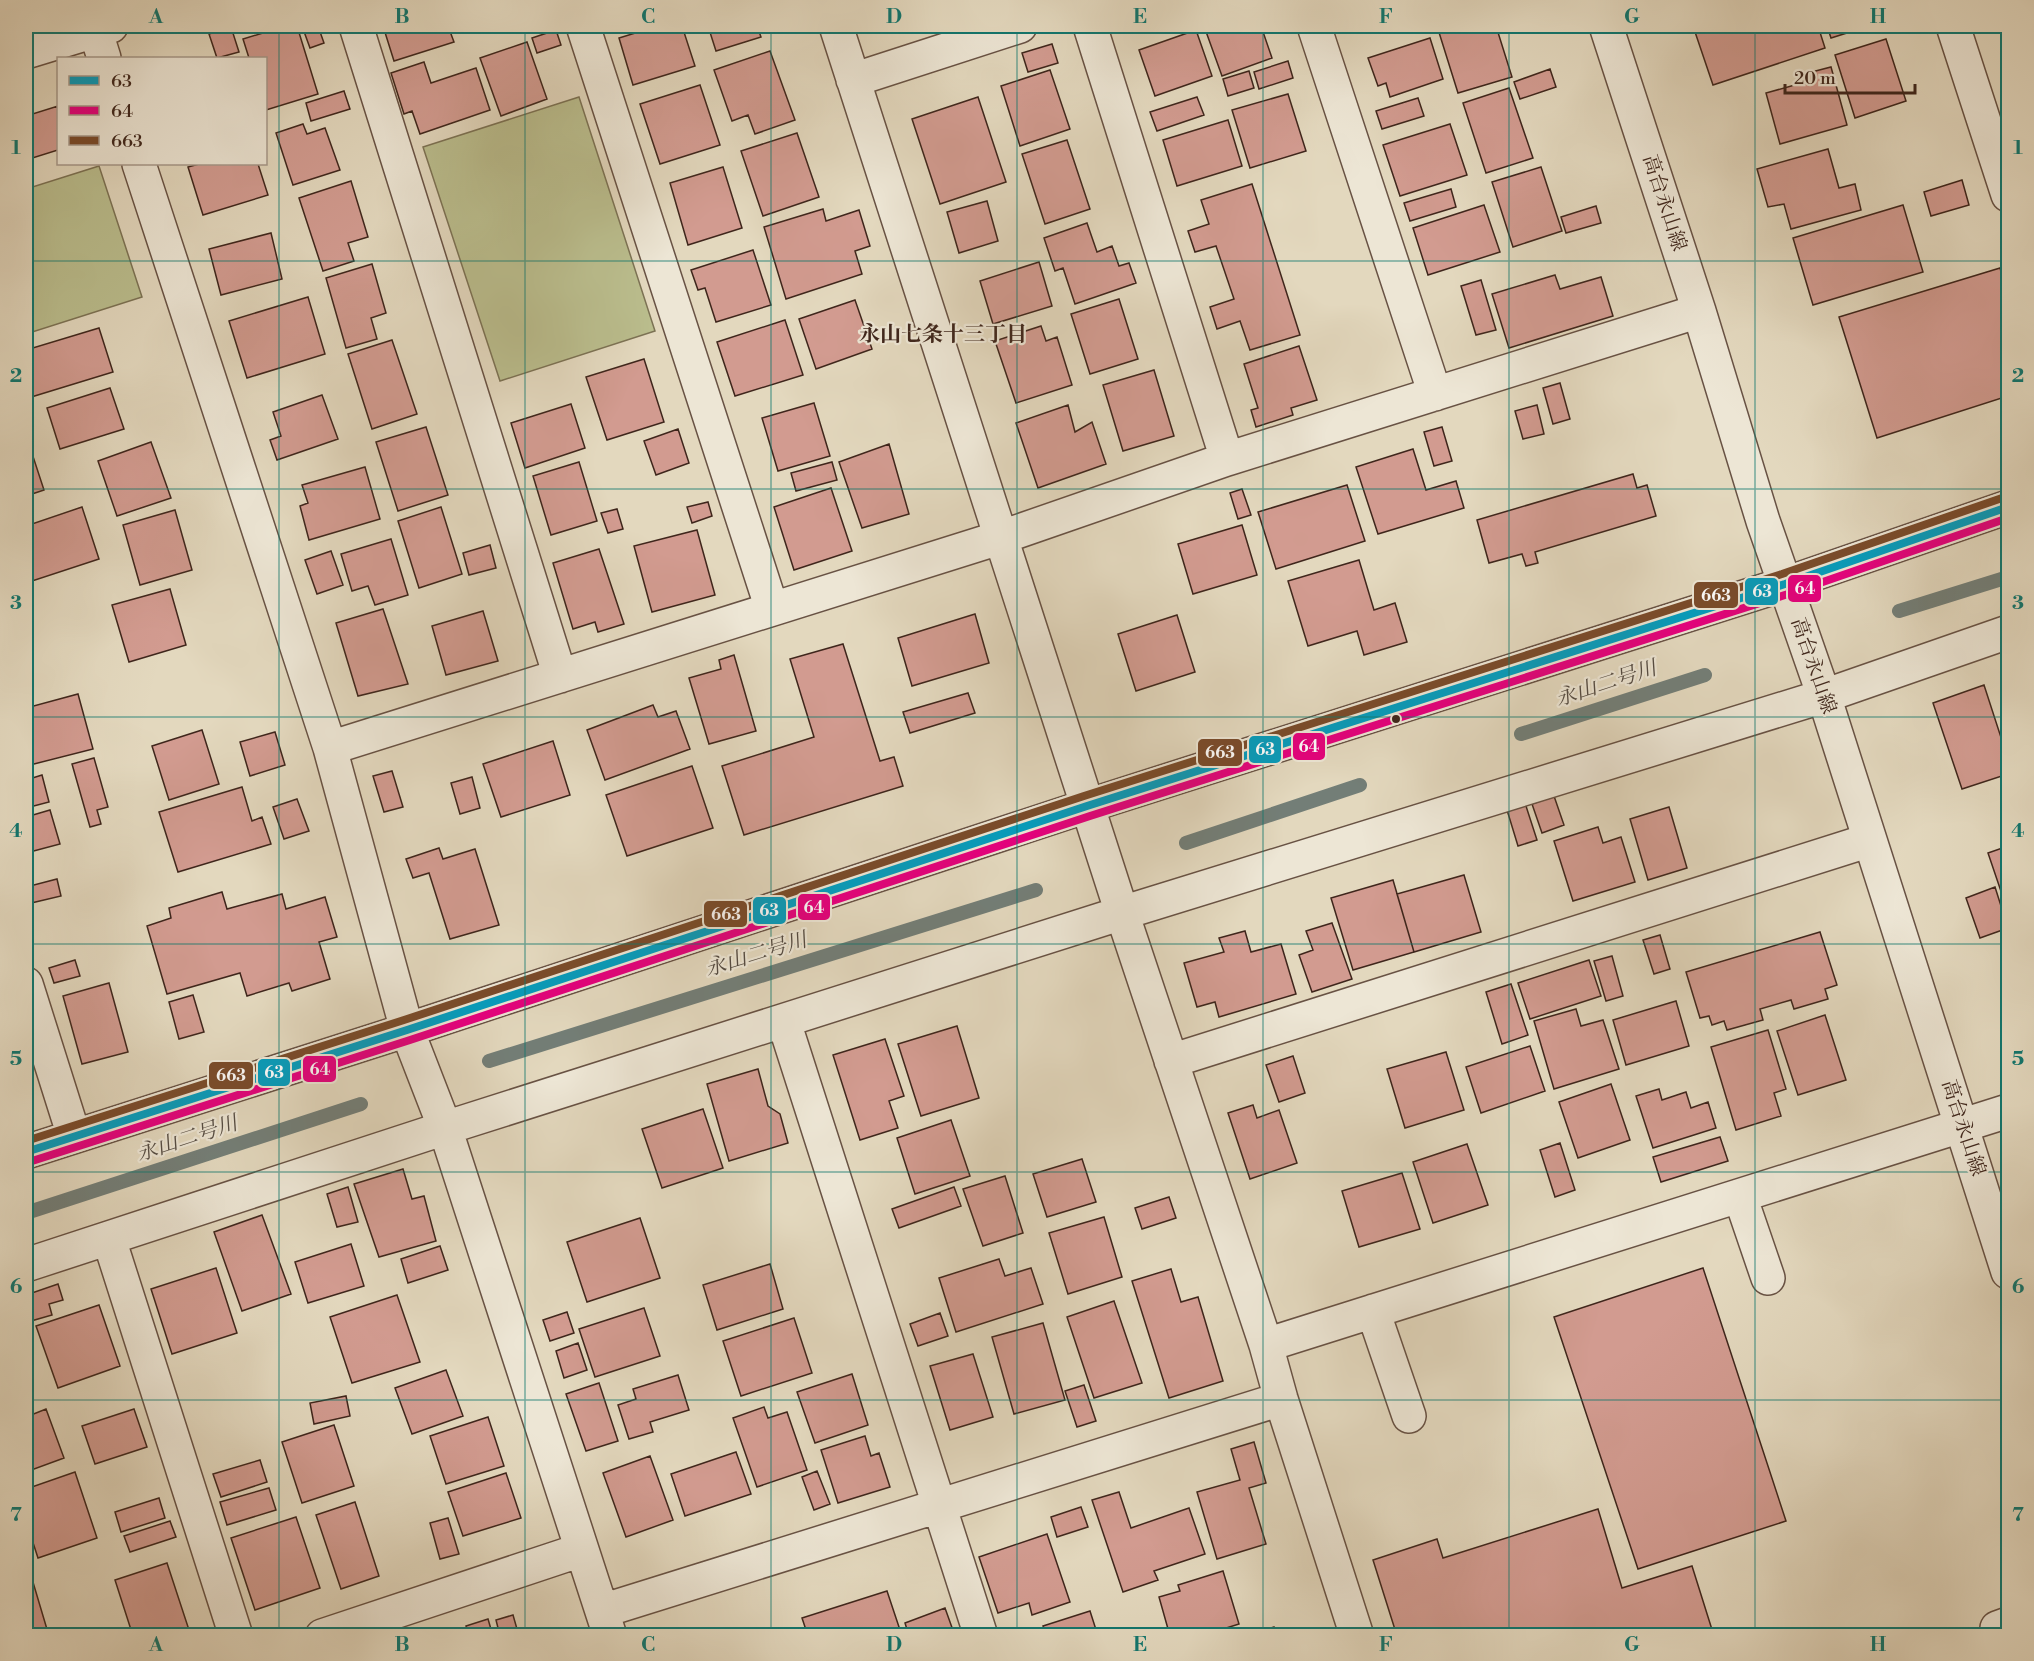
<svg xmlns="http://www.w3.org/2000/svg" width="2034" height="1661" font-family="'Libre Bodoni','Noto Serif JP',serif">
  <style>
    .green { fill: #babd8d; stroke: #7c7254; stroke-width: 1.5 }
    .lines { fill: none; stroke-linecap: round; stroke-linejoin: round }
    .stream { stroke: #737e77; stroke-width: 14 }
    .building { fill: #d29b90; stroke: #3f261c; stroke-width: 1.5 }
    .minor-casing { stroke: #685244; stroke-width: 36 }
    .minor { stroke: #ede6d5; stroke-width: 33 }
    .bus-1-casing { stroke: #ede6d5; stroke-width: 12 }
    .bus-2-casing { stroke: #ede6d5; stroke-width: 12 }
    .bus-3-casing { stroke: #ede6d5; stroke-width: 12 }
    .bus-1 { stroke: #069cbc; stroke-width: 8 }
    .bus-2 { stroke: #e5007d; stroke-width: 8 }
    .bus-3 { stroke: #7a4b2a; stroke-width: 8 }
    .grid { fill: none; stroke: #0f766e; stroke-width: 1.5; stroke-opacity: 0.55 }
    .bus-dot { fill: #3f261c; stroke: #ede6d5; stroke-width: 2 }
    .labels { text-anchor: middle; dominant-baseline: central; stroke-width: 4.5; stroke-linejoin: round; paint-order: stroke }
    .street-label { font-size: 20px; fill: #3f261c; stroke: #ede6d5 }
    .neighbourhood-label { font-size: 21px; font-weight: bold; fill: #3f261c; stroke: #ede6d5 }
    .water-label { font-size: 21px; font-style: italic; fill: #544b42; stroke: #ede6d5 }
    .line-badge { stroke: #ede6d5; stroke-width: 2 }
    .badge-label { font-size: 16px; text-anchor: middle; font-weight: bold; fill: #fff }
    .neatline { fill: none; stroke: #0f766e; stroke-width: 2 }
    .grid-label { font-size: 20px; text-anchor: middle; font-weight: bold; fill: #0f766e }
  </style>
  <rect width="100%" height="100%" fill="#e3d8be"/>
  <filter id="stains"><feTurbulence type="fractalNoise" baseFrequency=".00333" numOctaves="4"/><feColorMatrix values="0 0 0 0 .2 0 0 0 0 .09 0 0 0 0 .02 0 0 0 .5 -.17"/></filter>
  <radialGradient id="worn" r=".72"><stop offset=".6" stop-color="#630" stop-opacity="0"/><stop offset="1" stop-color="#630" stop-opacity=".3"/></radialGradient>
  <path class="green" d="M579 97 655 331 500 381 423 147Z
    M99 166 142 297 26 334V189Z"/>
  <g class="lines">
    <path class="stream" d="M1899 611 2008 577
      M1521 734 1705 675
      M1186 843 1360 785
      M489 1061 1036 890
      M26 1213 361 1104"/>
  </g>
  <path class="building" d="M286 26H297L318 94 266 110V58H249L243 39Z
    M302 26H318L324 43 310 48Z
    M383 26H448L454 42 394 61Z
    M465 26H483L467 30Z
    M658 26H682L695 66 633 85 619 38Z
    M708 26H757L761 37 716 51Z
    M1204 26H1261L1272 58 1222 76Z
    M1437 26H1496L1512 77 1458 93Z
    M1693 26H1818L1825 48 1713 85Z
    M1827 26H1869L1831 38Z
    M2000 26H2008V50Z
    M231 27 239 52 217 58 209 34Z
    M556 30 561 45 537 53 532 38Z
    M1196 30 1212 76 1155 96 1139 50Z
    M1430 38 1443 79 1390 97 1386 83 1378 86 1368 58Z
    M1886 39 1906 101 1855 118 1835 55Z
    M527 42 547 99 501 116 480 58Z
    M1052 44 1058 63 1028 72 1022 53Z
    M770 51 795 120 755 134 748 115 732 121 714 70Z
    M1288 61 1293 78 1259 89 1254 72Z
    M424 62 431 83 476 68 490 110 420 134 412 111 404 114 391 73Z
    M1831 67 1847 125 1780 144 1766 93 1802 83 1800 75Z
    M1550 69 1556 87 1520 99 1514 82Z
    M1050 70 1070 129 1020 146 1001 86Z
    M1249 71 1254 88 1228 96 1223 79Z
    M700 85 720 145 660 164 640 104Z
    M1509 88 1533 158 1486 173 1463 103Z
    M344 91 350 109 311 121 306 103Z
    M1288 94 1306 151 1250 168 1232 110Z
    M978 97 1006 182 940 204 912 119Z
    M1197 97 1204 115 1157 131 1150 112Z
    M1418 98 1424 116 1382 129 1376 111Z
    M58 106V150L26 160V116Z
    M1228 120 1242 166 1177 186 1163 140Z
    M303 124 307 134 325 128 340 170 293 185 276 133Z
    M1450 124 1467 175 1400 196 1383 145Z
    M797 133 819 197 763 216 741 151Z
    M1067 140 1090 209 1045 224 1022 154Z
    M1828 149 1839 188 1855 184 1861 210 1791 229 1784 204 1768 207 1757 169Z
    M199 164H258L268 195 203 215 188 167Z
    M723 167 742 228 688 245 670 183Z
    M1541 167 1562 231 1513 247 1492 182Z
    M1962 180 1969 205 1931 216 1924 192Z
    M351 181 368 237 348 243 354 261 323 271 299 198Z
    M1252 184 1300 335 1250 350 1240 321 1217 329 1210 307 1234 299 1216 246 1195 252 1188 231 1209 224 1201 200Z
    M1451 189 1456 207 1410 221 1404 203Z
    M987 201 998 241 959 253 947 212Z
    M1484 205 1500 252 1428 275 1413 228Z
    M1903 205 1923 272 1813 305 1793 238Z
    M1596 206 1601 223 1566 233 1561 217Z
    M823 209 826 221 859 210 870 246 855 251 862 274 786 299 764 227Z
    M1087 223 1097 252 1112 246 1119 266 1129 263 1136 283 1075 304 1063 268 1055 271 1044 238Z
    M271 233 282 279 221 295 209 249Z
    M753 250 771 305 716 322 705 288 698 290 691 270Z
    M1039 262 1052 306 993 324 980 281Z
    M372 264 386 313 371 318 377 339 346 348 326 278Z
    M2000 268 2008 296V396L1877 438 1839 317Z
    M1555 275 1560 289 1601 277 1613 316 1509 348 1492 294Z
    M1481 280 1496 330 1476 335 1461 286Z
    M308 297 325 354 247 378 229 321Z
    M1119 299 1138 359 1090 374 1071 314Z
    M855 300 872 349 816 369 799 319Z
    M785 320 803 375 735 396 717 342Z
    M1041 326 1046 341 1057 337 1072 385 1016 403 995 341Z
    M99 328 113 372 28 398 26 389V350Z
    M392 340 417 414 372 429 348 354Z
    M1299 346 1317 400 1291 408 1293 415 1256 427 1251 410 1258 408 1244 364Z
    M644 359 664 422 607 440 586 377Z
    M1154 370 1174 436 1123 451 1103 385Z
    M1560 383 1570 419 1553 424 1543 388Z
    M110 388 124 429 60 449 47 408Z
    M322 395 338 439 277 460 270 440 281 436 273 412Z
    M814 403 830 456 778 471 762 418Z
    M571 404 585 448 525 468 511 423Z
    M1068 405 1075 432 1092 422 1106 464 1038 488 1016 423Z
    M1537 405 1544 434 1523 439 1515 411Z
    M426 427 448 495 398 511 376 442Z
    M1442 427 1452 461 1434 466 1424 432Z
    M678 429 689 463 656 475 644 441Z
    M26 435 44 490 29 495 26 486Z
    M151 442 171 498 117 516 98 461Z
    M889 444 909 514 862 528 839 462Z
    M1413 449 1426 490 1456 481 1464 508 1378 534 1356 467Z
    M579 462 597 521 551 535 533 476Z
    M832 462 837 480 796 491 791 473Z
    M365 467 380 519 309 540 300 506 308 503 302 485Z
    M1633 474 1637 488 1647 485 1656 516 1535 552 1538 563 1526 566 1522 554 1489 563 1477 520Z
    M1347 485 1365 541 1276 569 1258 512Z
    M831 488 852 551 794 570 774 507Z
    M1242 489 1251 515 1238 519 1230 493Z
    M708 502 712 516 692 523 687 507Z
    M82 507 99 559 26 583V526Z
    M441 507 462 574 419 588 398 521Z
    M617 509 623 529 608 533 601 513Z
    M175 510 192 570 140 585 123 525Z
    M1242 525 1257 575 1193 594 1178 544Z
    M697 530 715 595 652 612 634 546Z
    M391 539 408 595 375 605 368 586 352 591 341 554Z
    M490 545 496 568 469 575 463 553Z
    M599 549 624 624 598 632 595 622 573 629 553 563Z
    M331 551 343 585 317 594 305 560Z
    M1359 560 1374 610 1395 603 1407 642 1364 655 1357 631 1308 646 1288 581Z
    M170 589 186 645 129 662 112 605Z
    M383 609 408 684 358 696 336 623Z
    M483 611 498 661 446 675 432 626Z
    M975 614 989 663 912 686 898 638Z
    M1177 615 1195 672 1136 691 1118 634Z
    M843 644 880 761 894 757 903 786 744 835 722 766 814 737 790 659Z
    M734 655 756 731 709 744 689 678 721 669 719 660Z
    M2008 684V707L2001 687Z
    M1984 685 2008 759V774L1962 789 1933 703Z
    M968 693 975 713 910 733 903 712Z
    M78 694 93 749 26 766V708Z
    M653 705 658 717 676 711 690 749 605 780 587 730Z
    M202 730 219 784 169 800 152 746Z
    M275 732 285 765 250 776 240 742Z
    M553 741 570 795 501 817 483 764Z
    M94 758 108 807 97 810 101 824 90 827 72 764Z
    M692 766 713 828 627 856 606 795Z
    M392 771 403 807 384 812 373 776Z
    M42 775 49 802 26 808V780Z
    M472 777 480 808 460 814 451 783Z
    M242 787 252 821 262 817 271 844 178 872 159 812Z
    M1554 796 1564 825 1542 833 1532 804Z
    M297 799 309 831 284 839 273 807Z
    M1525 803 1537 840 1518 846 1507 810Z
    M1669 807 1687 868 1648 880 1630 819Z
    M50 810 60 844 26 853V817Z
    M1598 827 1603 843 1621 837 1635 882 1573 901 1554 841Z
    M2008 846V912L1988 853Z
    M439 848 443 859 475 849 499 925 450 939 429 873 413 878 406 859Z
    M1464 875 1481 932 1414 952 1397 894Z
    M57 879 61 896 27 904 26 887Z
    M1393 880 1414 952 1353 970 1331 898Z
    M1995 887 2008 928 1980 938 1966 898Z
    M222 892 227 909 282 894 286 909 325 897 337 937 319 942 330 979 292 991 289 983 247 996 240 973 167 994 147 926 171 918 169 908Z
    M1332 923 1352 979 1312 992 1299 955 1313 950 1306 931Z
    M1245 931 1251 952 1281 944 1296 994 1219 1017 1215 1002 1197 1007 1184 963 1224 952 1219 938Z
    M1820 932 1837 985 1825 989 1828 999 1794 1009 1791 1000 1760 1009 1763 1020 1727 1030 1724 1021 1712 1025 1709 1016 1700 1018 1686 972Z
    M1660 935 1670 969 1654 974 1643 940Z
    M1612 956 1623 996 1606 1001 1594 961Z
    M75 960 80 976 54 983 49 968Z
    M1589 960 1601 996 1530 1019 1518 983Z
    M109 983 128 1052 82 1064 63 996Z
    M1511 984 1528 1035 1502 1044 1486 992Z
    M193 995 204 1032 179 1039 169 1002Z
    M1676 1001 1689 1046 1626 1065 1613 1020Z
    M2008 1006V1027L2002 1008Z
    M1576 1009 1581 1026 1603 1020 1619 1069 1554 1089 1534 1021Z
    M1825 1015 1846 1080 1798 1095 1777 1031Z
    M957 1026 979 1098 921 1116 898 1044Z
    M1768 1030 1786 1089 1774 1093 1781 1116 1736 1130 1711 1047Z
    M885 1039 904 1096 889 1101 898 1128 860 1140 833 1055Z
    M1530 1046 1545 1091 1481 1113 1466 1067Z
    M1446 1052 1464 1110 1405 1128 1387 1069Z
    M1293 1056 1305 1093 1279 1102 1266 1065Z
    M758 1069 768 1106 780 1114 788 1143 729 1161 707 1084Z
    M1611 1084 1630 1140 1578 1158 1559 1102Z
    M1659 1089 1662 1100 1686 1092 1691 1108 1708 1102 1716 1128 1653 1148 1636 1096Z
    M1253 1105 1257 1118 1279 1110 1297 1163 1250 1179 1228 1113Z
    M703 1109 723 1168 662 1188 642 1129Z
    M951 1120 970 1176 915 1194 897 1138Z
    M1720 1137 1728 1161 1661 1182 1653 1157Z
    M1560 1143 1575 1190 1555 1197 1540 1150Z
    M1467 1144 1488 1205 1433 1223 1413 1162Z
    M1082 1159 1096 1202 1047 1217 1033 1174Z
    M403 1169 412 1199 424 1196 436 1241 379 1257 354 1184Z
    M1402 1173 1420 1229 1359 1247 1342 1191Z
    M1005 1176 1023 1233 983 1246 963 1189Z
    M348 1187 358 1222 337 1227 327 1194Z
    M954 1187 961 1206 899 1228 892 1209Z
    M1169 1197 1176 1218 1142 1229 1135 1208Z
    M262 1215 291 1294 242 1311 214 1232Z
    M1104 1217 1122 1277 1068 1294 1049 1233Z
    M640 1218 660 1278 587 1302 567 1242Z
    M351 1244 364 1286 308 1303 295 1262Z
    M440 1246 448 1270 408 1283 401 1259Z
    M999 1259 1005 1276 1031 1268 1043 1304 956 1332 939 1278Z
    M770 1264 783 1309 717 1330 703 1285Z
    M216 1268 237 1333 172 1354 151 1289Z
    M1703 1268 1786 1521 1638 1569 1554 1317Z
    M1171 1269 1181 1302 1198 1297 1223 1381 1169 1398 1132 1281Z
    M58 1284 63 1300 49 1304 52 1315 31 1321 26 1303V1295Z
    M397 1295 420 1362 352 1383 330 1317Z
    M1114 1301 1142 1383 1094 1398 1067 1317Z
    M99 1305 120 1366 58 1388 36 1326Z
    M644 1308 660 1356 595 1377 579 1329Z
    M567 1312 574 1333 550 1341 543 1320Z
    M940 1313 948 1336 918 1346 910 1324Z
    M794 1318 812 1373 741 1396 723 1341Z
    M1043 1323 1065 1400 1014 1414 992 1337Z
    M578 1343 587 1370 564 1378 556 1351Z
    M973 1354 993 1417 950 1430 930 1366Z
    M26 1369 33 1394 26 1396Z
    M446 1370 463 1416 412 1434 395 1388Z
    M852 1374 868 1425 815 1443 797 1392Z
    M678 1375 689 1410 650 1422 653 1432 629 1439 618 1405 636 1399 633 1389Z
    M599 1383 618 1441 586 1451 566 1394Z
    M1084 1385 1096 1421 1077 1427 1065 1391Z
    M346 1396 350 1416 314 1424 310 1403Z
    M764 1407 768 1418 787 1412 807 1470 757 1487 733 1418Z
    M46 1409 64 1458 26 1472V1417Z
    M134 1409 147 1447 95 1464 82 1426Z
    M488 1417 504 1466 446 1484 430 1436Z
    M334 1425 354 1486 302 1503 282 1442Z
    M865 1436 871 1456 879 1453 890 1487 838 1503 821 1450Z
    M1254 1442 1266 1483 1249 1488 1266 1544 1217 1559 1197 1492 1240 1480 1231 1449Z
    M736 1452 751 1494 685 1516 671 1474Z
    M650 1456 673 1520 626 1537 603 1473Z
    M260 1460 267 1482 221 1497 213 1474Z
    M817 1471 830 1504 814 1510 802 1477Z
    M75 1472 97 1538 38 1558 26 1521V1489Z
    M506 1473 521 1518 463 1536 448 1492Z
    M269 1488 276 1510 227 1525 220 1502Z
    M1119 1492 1131 1528 1189 1508 1205 1554 1154 1571 1158 1580 1123 1592 1092 1500Z
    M159 1498 165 1518 121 1532 115 1512Z
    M355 1502 379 1576 341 1589 316 1515Z
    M1081 1507 1088 1527 1057 1537 1051 1517Z
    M1598 1509 1622 1588 1692 1566 1714 1636H1397L1373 1560 1437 1539 1443 1558Z
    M296 1517 320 1588 255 1610 231 1538Z
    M448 1518 459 1554 440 1559 430 1523Z
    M170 1521 176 1537 130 1552 124 1536Z
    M1047 1534 1070 1602 1032 1615 1029 1603 998 1613 979 1557Z
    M27 1562 49 1636H26V1563Z
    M167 1563 190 1633 182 1636H133L115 1580Z
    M1223 1571 1239 1624 1201 1636H1170L1159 1597 1180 1591 1178 1585Z
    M887 1591 902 1636H808L802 1618Z
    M945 1608 955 1636H909L905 1623Z
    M1090 1611 1098 1636H1047L1043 1626Z
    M513 1615 519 1636H500L496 1620Z
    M488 1619 493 1636H469L466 1626Z
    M1274 1627 1277 1636H1247Z"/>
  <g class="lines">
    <g class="minor-casing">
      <path id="minor" d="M94 26 104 58
        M356 26 560 676
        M583 26 772 609
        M836 26 1122 913 1266 1345 1281 1399 1357 1636
        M1090 26 1227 459
        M1314 26 1435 394
        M1606 26 1699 311 1763 521 1824 696 2008 1272
        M1953 26 2008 195
        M26 52 111 26
        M853 80 1020 26
        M139 164 330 748 407 1030 445 1128 610 1636
        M330 748 1002 537 1227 459 1699 311
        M26 984 74 1136
        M784 1022 981 1636
        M1171 1061 1870 840
        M26 1152 407 1030 1087 806 1785 584 2008 507
        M1740 1196 1768 1278
        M109 1239 236 1636
        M26 1265 445 1128 1122 913 1824 696 2008 632
        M1373 1311 1409 1416
        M1266 1345 2008 1111
        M602 1611 1281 1399
        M1997 1628 2008 1624
        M322 1636 581 1550"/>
    </g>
    <use href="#minor" class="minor"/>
    <g class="bus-1-casing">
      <path id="bus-1" d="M26 1152 407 1030 1087 806 1785 584 2008 507"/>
    </g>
    <g class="bus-2-casing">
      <path id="bus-2" d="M29 1162 410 1040 1090 816 1788 594 2008 518"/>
    </g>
    <g class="bus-3-casing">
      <path id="bus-3" d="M26 1141 404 1020 1084 796 1782 574 2005 497"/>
    </g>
    <use href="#bus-1" class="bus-1"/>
    <use href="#bus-2" class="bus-2"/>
    <use href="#bus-3" class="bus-3"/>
  </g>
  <path class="grid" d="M279 26V1636M525 26V1636M771 26V1636M1017 26V1636M1263 26V1636M1509 26V1636M1755 26V1636M26 261H2008M26 489H2008M26 717H2008M26 944H2008M26 1172H2008M26 1400H2008"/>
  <circle class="bus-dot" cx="1396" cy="719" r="5"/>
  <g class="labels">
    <g class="street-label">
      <text transform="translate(1664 203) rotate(72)">高台永山線</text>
      <text transform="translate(1813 666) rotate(71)">高台永山線</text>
      <text transform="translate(1963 1128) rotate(72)">高台永山線</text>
    </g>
    <g class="neighbourhood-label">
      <text x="943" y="335">永山七条十三丁目</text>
    </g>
    <g class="water-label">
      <text transform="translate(1606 684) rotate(-18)">永山二号川</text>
      <text transform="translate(756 955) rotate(-17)">永山二号川</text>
      <text transform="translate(187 1139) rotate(-18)">永山二号川</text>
    </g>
  </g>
  <g class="line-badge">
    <rect x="1787" y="574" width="35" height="29" rx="6" fill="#e5007d"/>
    <rect x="1744" y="577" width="35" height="29" rx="6" fill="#069cbc"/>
    <rect x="1693" y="581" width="46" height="28" rx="6" fill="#7a4b2a"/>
    <rect x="1292" y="732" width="34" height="29" rx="6" fill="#e5007d"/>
    <rect x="1248" y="735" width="34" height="29" rx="6" fill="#069cbc"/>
    <rect x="1197" y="738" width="46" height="29" rx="6" fill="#7a4b2a"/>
    <rect x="797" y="893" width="34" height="28" rx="6" fill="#e5007d"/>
    <rect x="752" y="896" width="35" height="29" rx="6" fill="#069cbc"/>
    <rect x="703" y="900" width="45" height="28" rx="6" fill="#7a4b2a"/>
    <rect x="302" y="1055" width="35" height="28" rx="6" fill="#e5007d"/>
    <rect x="257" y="1058" width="34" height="29" rx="6" fill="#069cbc"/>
    <rect x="208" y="1061" width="46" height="29" rx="6" fill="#7a4b2a"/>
  </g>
  <g class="badge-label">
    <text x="1805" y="594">64</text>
    <text x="1762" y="597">63</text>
    <text x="1716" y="601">663</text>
    <text x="1309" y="752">64</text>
    <text x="1265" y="755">63</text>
    <text x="1220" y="758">663</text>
    <text x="814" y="913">64</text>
    <text x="769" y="916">63</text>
    <text x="726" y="920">663</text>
    <text x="320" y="1075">64</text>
    <text x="274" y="1078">63</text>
    <text x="231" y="1081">663</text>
  </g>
  <rect width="2034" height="1661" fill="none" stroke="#e3d8be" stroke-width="66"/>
  <rect x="57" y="57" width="210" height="108" fill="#ede6d5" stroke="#a7998b" stroke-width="1.5"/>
  <rect x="69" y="76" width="30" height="9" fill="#069cbc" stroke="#a7998b" stroke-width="1.5"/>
  <text x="111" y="87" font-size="18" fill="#3f261c">63</text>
  <rect x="69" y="106" width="30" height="9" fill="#e5007d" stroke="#a7998b" stroke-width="1.5"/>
  <text x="111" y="117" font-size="18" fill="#3f261c">64</text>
  <rect x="69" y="136" width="30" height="9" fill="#7a4b2a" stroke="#a7998b" stroke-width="1.5"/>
  <text x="111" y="147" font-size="18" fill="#3f261c">663</text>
  <path d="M1785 84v9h130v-9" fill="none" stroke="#3f261c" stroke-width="3"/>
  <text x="1794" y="84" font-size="18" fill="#3f261c" stroke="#ede6d5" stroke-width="4.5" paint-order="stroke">20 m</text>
  <rect x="33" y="33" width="1968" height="1595" class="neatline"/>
  <g class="grid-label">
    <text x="156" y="23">A</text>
    <text x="402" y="23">B</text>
    <text x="648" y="23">C</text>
    <text x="894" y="23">D</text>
    <text x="1140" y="23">E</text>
    <text x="1386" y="23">F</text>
    <text x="1632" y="23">G</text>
    <text x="1878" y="23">H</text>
    <text x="16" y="154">1</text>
    <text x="2018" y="154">1</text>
    <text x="16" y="382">2</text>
    <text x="2018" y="382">2</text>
    <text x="16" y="609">3</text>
    <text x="2018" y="609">3</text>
    <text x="16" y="837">4</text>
    <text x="2018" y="837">4</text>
    <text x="16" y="1065">5</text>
    <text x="2018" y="1065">5</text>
    <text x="16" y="1293">6</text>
    <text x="2018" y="1293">6</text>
    <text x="16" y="1521">7</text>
    <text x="2018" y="1521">7</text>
    <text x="156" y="1651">A</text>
    <text x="402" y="1651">B</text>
    <text x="648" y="1651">C</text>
    <text x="894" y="1651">D</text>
    <text x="1140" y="1651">E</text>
    <text x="1386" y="1651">F</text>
    <text x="1632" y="1651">G</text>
    <text x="1878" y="1651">H</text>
  </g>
  <rect width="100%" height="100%" filter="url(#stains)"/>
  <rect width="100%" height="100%" fill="url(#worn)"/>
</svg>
